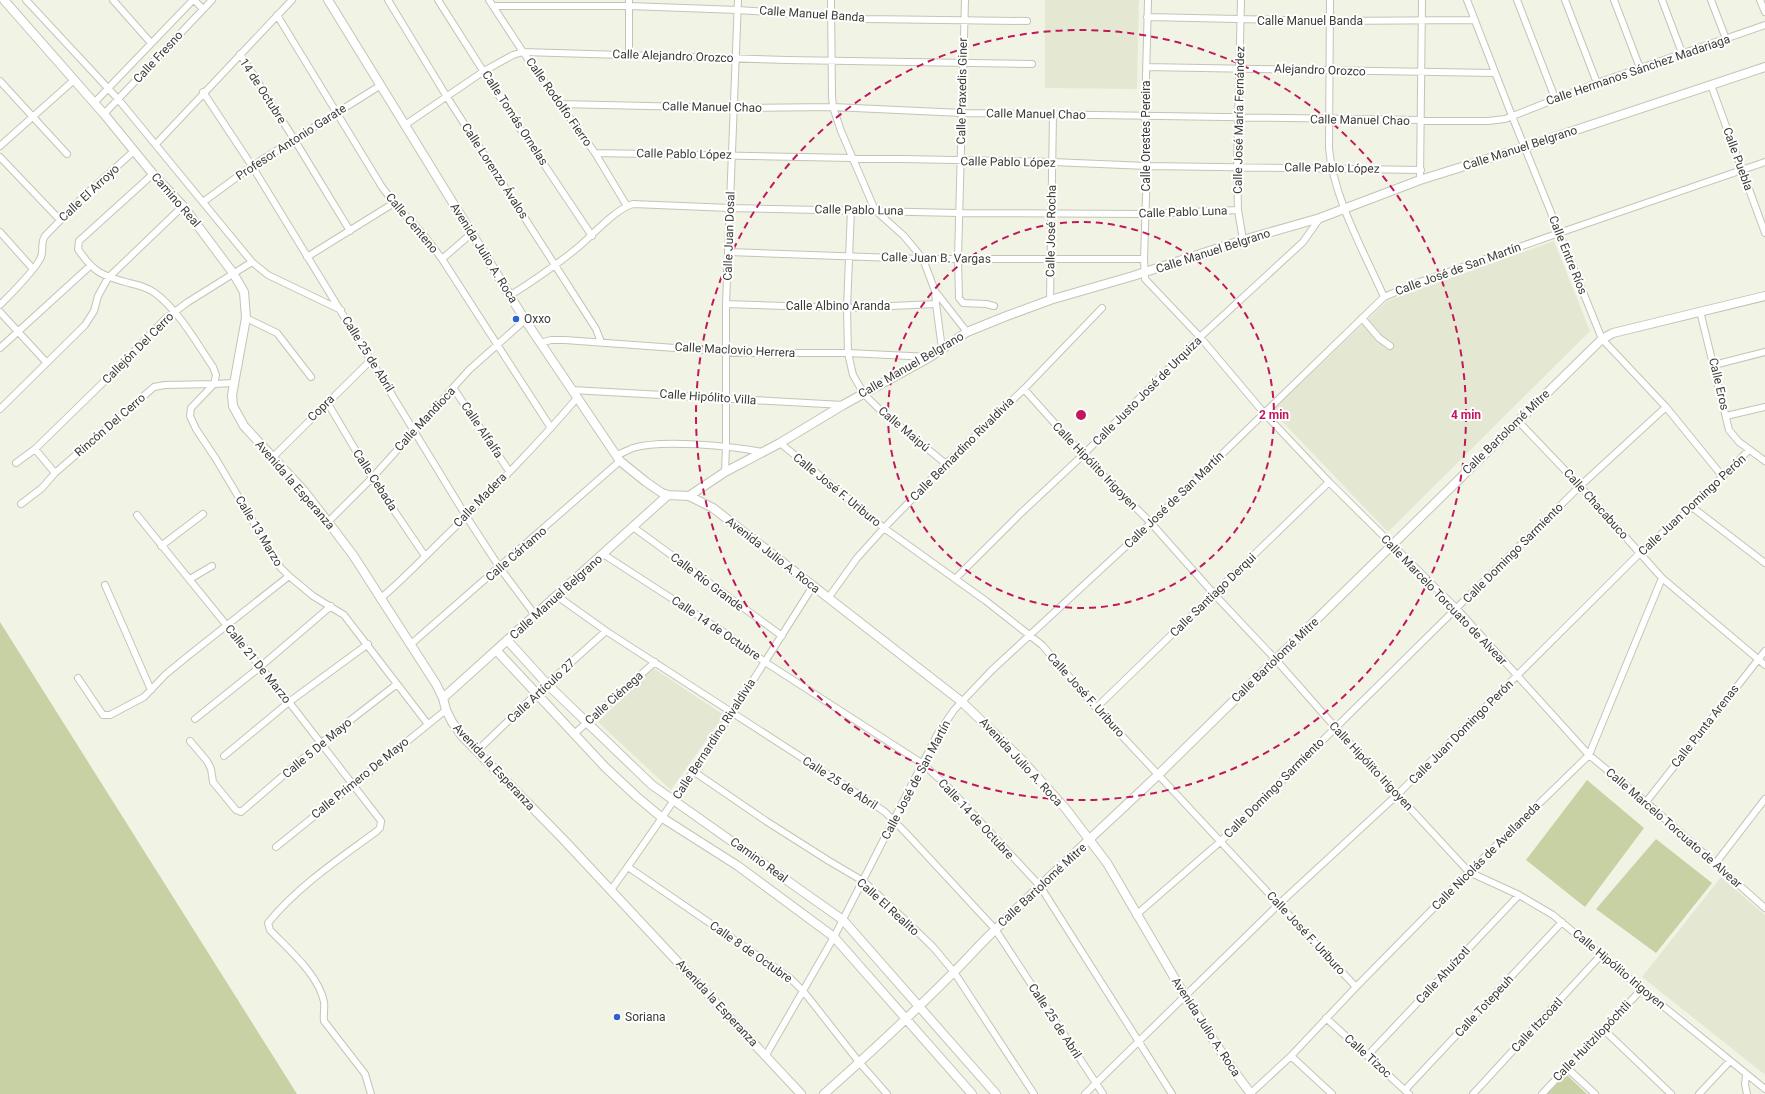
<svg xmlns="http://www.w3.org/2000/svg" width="1765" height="1094" font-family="Roboto,sans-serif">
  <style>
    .built { fill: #e4e8d2 }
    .green { fill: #c8d1a3 }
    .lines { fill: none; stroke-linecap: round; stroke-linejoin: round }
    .minor-casing { stroke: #c2c5b6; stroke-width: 8 }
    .tertiary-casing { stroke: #c2c5b6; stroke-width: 10 }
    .minor { stroke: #fff; stroke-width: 6 }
    .tertiary { stroke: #fff; stroke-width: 8 }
    .ring { fill: none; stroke: #c2185b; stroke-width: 2; stroke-dasharray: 7 5 }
    .poi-dot { fill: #2b63d1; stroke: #fff; stroke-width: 1.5 }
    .labels { text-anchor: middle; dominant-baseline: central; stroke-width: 4; stroke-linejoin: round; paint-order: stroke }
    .street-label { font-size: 12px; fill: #3b3c36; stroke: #fff }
    .poi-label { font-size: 12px; fill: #3b3c36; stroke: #fff; text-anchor: start }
    .centre { fill: #c2185b; stroke: #fff; stroke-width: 2 }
    .ring-label { font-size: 12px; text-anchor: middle; font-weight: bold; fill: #c2185b; stroke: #fff; stroke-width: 4; stroke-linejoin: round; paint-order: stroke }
  </style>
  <rect width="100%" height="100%" fill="#f1f4e5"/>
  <path class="built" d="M1045 0H1139L1137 89 1045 88Z
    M1554 241 1590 331 1388 532 1272 411 1387 301Z
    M653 668 724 715 671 790 598 722Z
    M1721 877 1765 915V1073L1764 1074 1642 977Z"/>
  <path class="green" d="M0 622 297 1094H0Z
    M1587 780 1644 828 1585 907 1526 860Z
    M1656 839 1712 883 1656 953 1596 909Z
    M1566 1074 1587 1094H1547Z"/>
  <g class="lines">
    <g class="minor-casing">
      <path id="minor" d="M26 0 118 99 252 262 268 275 341 310
        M113 0 151 43
        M194 0 203 9
        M388 0 447 97 596 329 601 342
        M438 0 515 121 592 236
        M489 0 523 52 595 153 627 206
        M831 0 832 96 833 107 841 131 875 210 904 236 923 259 935 291 967 332
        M965 0 958 258 959 298 963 303 986 304 994 306
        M1148 0 1145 116 1147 166 1144 259 1145 279 1200 337 1264 413 1329 482 1457 609 1589 755 1646 802 1765 908
        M1241 0 1237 167 1238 210 1243 240
        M1330 0 1329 148C1333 197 1364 252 1384 297
        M1467 0 1512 116 1602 339 1666 407 1723 477
        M1517 0 1555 98
        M1565 0 1597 83
        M1614 0 1640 68
        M1662 0 1682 53
        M1711 0 1726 39
        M1760 0 1765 12
        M493 6H629L738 10 866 19 1027 21
        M277 15 382 187 394 203 423 234 442 259 551 428
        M1147 17 1330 21 1474 20
        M240 54 294 139 350 231
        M629 55V0
        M1146 67 1495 73
        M0 81 67 154
        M1711 85 1765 233
        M203 92 252 166 466 516 500 568 535 615
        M94 103 193 0
        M560 104 734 108 833 107 962 113 1488 121 1505 119 1597 83 1765 25
        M104 114 212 0
        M405 125 484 71 513 55 523 52 787 60 1032 64
        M156 144 292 0
        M0 146 74 80
        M595 153 1052 162 1147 166 1421 170
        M0 157 60 220
        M1420 180 1422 0
        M203 202 252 166 381 85
        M851 209 847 308 848 353 853 375 864 394 879 409 946 464
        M0 232 33 269
        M728 252 923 259H1144
        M307 257 394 203
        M442 259 472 233
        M511 295C533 281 555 266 576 249 592 236 615 209 633 204L730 208 959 213 1145 214 1238 210
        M1050 300 1053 114
        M726 304 847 308 936 304 935 292
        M936 304 942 349
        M0 305C9 296 37 268 41 257 44 250 40 243 45 236L83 197 134 151
        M1700 311 1729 430 1739 442 1765 461
        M0 312 46 362
        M246 318 277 333 311 377
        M1362 318 1379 338 1390 346
        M540 343 551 340H565L744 353H848L930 357
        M0 348 90 266
        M1714 365 1765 352
        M234 383 214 384 191 408 190 416 196 429 216 459 280 567 289 576 313 596 344 615 427 723
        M454 389 509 471
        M1024 389 1083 455 1151 523 1214 594 1276 660 1335 727 1469 872 1519 895 1553 915 1642 989 1765 1089
        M572 390 843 405
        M327 402 372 478 425 556
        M0 409 85 325 94 311 98 296 108 278 183 206
        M1726 416 1765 407
        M1518 421 1580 486 1662 578 1765 665
        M780 443 884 528 986 601 1042 645 1096 708 1356 987
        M35 449 55 473
        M617 455C622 453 628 450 633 448 661 439 732 446 762 452
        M272 458 372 359
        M16 463 35 449 120 366 165 319 188 302 252 262
        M725 472 726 447V304L738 0
        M21 504 42 488 55 473 154 387 165 385 214 384 216 375 213 367C196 342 179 311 155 293 147 287 138 285 129 283 102 276 93 272 78 249L79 241 153 174
        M1692 507 1765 563
        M137 515 289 702 381 821 380 828 377 831C339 859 298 886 268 923L270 930C288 949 319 975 324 1002 325 1008 323 1015 324 1021L365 1074 371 1094
        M328 522 372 478 469 370 525 320
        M633 527 782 636
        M161 546 203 514
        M603 554 725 633 765 662 923 764 948 787 1040 886 1172 1094
        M190 579 212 566
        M955 579 1021 513 1083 455 1200 337 1303 242 1320 218
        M105 585 151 690
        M557 596 606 631 872 803 885 812 906 833 995 929 1103 1094
        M829 597 857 558 884 528 946 464 1024 389 1102 308
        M380 599C406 577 428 553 453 529 495 487 538 444 577 398
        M410 645 620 461
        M78 678 103 715H110L144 697 166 674 188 656 289 576
        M1096 708 1329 482
        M195 719 260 667 331 606
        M574 734 655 662
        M190 741 207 761 211 769 213 782 236 810 241 812 321 743 397 684
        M477 751 536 694 606 631
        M224 756 289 702 368 644
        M693 771 766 821 829 861 863 881 904 919 933 947 954 972 1034 1094
        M1646 802 1765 651
        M276 847 446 710
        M1715 864 1765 799
        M628 867 790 978 804 992 859 1062 887 1094
        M611 890C682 792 748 689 813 586
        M1136 915 1221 841 1580 486 1666 407
        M1326 1018 1409 1094
        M1603 1029 1671 1094
        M766 1055 834 937 937 735 954 710 992 670 1151 523 1384 297 1417 283 1559 233 1765 162
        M1368 1055 1519 895
        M1291 1056 1332 1094
        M1566 1067 1595 1094
        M1746 1075 1745 1084 1747 1094
        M1405 1090 1562 922
        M1085 1094 1279 904 1397 795 1640 553 1692 507 1749 450
        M1250 1094 1291 1056 1356 987 1469 872 1589 755 1662 578
        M1473 1094 1601 955
        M1542 1094 1642 989
        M1699 1094 1730 1061"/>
    </g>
    <g class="tertiary-casing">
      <path id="tertiary" d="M4 0 104 114 153 174 183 206 233 273 244 292 246 318 232 395 233 406 244 426 304 491 328 522 353 555 436 684 443 698 446 710 452 722 462 736 563 839 801 1094
        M328 0 525 320 620 461 646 482 662 493 668 495 689 496 713 508 962 702 1021 759 1066 809 1107 863 1185 996 1231 1067 1251 1094
        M689 496 725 472 780 443 843 405 930 357 967 332 1004 317 1050 300 1133 276 1243 240 1320 218 1420 180 1525 147 1765 67
        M507 640 547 684 652 785 843 920 996 1094
        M496 650 605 767 636 796 661 817 738 866 834 937 972 1094
        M443 698 668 495
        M824 1094C868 1055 912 1014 954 972 968 958 981 943 996 929 1049 876 1104 826 1158 775L1602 339 1613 333 1765 296"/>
    </g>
    <use href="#minor" class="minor"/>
    <use href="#tertiary" class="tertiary"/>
  </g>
  <g class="ring">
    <circle cx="1081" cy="415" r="193"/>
    <circle cx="1081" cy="415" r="385"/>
  </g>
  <g class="poi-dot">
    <circle cx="516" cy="319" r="4"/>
    <circle cx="617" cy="1017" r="4"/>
  </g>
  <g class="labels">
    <g class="street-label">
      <text transform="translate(812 14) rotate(4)">Calle Manuel Banda</text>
      <text x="1310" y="21">Calle Manuel Banda</text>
      <text transform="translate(673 56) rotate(2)">Calle Alejandro Orozco</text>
      <text transform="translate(158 57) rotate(-47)">Calle Fresno</text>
      <text transform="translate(1320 70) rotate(2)">Alejandro Orozco</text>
      <text transform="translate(1638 70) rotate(-19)">Calle Hermanos Sánchez Madariaga</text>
      <text transform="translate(263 91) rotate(57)">14 de Octubre</text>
      <text transform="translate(962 91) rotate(-89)">Calle Praxedis Giner</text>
      <text transform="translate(559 102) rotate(55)">Calle Rodolfo Fierro</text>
      <text transform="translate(712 107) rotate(1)">Calle Manuel Chao</text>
      <text transform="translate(1036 114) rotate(1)">Calle Manuel Chao</text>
      <text transform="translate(515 118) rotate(57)">Calle Tomás Ornelas</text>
      <text transform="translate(1239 120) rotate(-89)">Calle José María Fernández</text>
      <text transform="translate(1360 120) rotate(1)">Calle Manuel Chao</text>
      <text transform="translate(1146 136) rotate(-90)">Calle Orestes Pereira</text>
      <text transform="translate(291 142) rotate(-33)">Profesor Antonio Garate</text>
      <text transform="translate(1520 148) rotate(-18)">Calle Manuel Belgrano</text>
      <text transform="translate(684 154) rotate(1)">Calle Pablo López</text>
      <text transform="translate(1738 159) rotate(70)">Calle Puebla</text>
      <text transform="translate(1008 162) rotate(1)">Calle Pablo López</text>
      <text transform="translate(1332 168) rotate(1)">Calle Pablo López</text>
      <text transform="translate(495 171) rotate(57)">Calle Lorenzo Ávalos</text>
      <text transform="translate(89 193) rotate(-43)">Calle El Arroyo</text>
      <text transform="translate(176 200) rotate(49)">Camino Real</text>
      <text transform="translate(859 210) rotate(1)">Calle Pablo Luna</text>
      <text transform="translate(1183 212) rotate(-2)">Calle Pablo Luna</text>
      <text transform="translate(412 223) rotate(50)">Calle Centeno</text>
      <text transform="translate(1051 231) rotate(-89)">Calle José Rocha</text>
      <text transform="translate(729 236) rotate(-88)">Calle Juan Dosal</text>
      <text transform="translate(1213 251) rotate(-18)">Calle Manuel Belgrano</text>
      <text transform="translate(484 253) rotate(58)">Avenida Julio A. Roca</text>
      <text transform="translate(1568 255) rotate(68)">Calle Entre Ríos</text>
      <text transform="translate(936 258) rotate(1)">Calle Juan B. Vargas</text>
      <text transform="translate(1458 269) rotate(-20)">Calle José de San Martín</text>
      <text x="838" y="306">Calle Albino Aranda</text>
      <text transform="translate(138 348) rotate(-45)">Callejón Del Cerro</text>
      <text transform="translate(735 350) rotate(3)">Calle Maclovio Herrera</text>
      <text transform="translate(368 354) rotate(58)">Calle 25 de Abril</text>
      <text transform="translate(911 365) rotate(-30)">Calle Manuel Belgrano</text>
      <text transform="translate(1719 384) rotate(77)">Calle Eros</text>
      <text transform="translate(1147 391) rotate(-45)">Calle Justo José de Urquiza</text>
      <text transform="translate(708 397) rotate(4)">Calle Hipólito Villa</text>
      <text transform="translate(321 408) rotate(-45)">Copra</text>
      <text transform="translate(425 419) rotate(-47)">Calle Mandioca</text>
      <text transform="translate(110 425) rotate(-41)">Rincón Del Cerro</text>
      <text transform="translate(904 429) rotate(40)">Calle Maipú</text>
      <text transform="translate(482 430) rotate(56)">Calle Alfalfa</text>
      <text transform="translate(1506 432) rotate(-44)">Calle Bartolomé Mitre</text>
      <text transform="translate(962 449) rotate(-45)">Calle Bernardino Rivaldivia</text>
      <text transform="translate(1095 466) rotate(46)">Calle Hipólito Irigoyen</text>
      <text transform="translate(375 480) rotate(57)">Calle Cebada</text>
      <text transform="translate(295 485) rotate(49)">Avenida la Esperanza</text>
      <text transform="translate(837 490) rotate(39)">Calle José F. Uriburo</text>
      <text transform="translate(480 500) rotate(-46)">Calle Madera</text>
      <text transform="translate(1174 500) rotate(-44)">Calle José de San Martín</text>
      <text transform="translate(1596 504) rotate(48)">Calle Chacabuco</text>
      <text transform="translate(1692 505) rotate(-43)">Calle Juan Domingo Perón</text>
      <text transform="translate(259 531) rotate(59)">Calle 13 Marzo</text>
      <text transform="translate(1513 553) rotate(-45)">Calle Domingo Sarmiento</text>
      <text transform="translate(516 554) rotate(-41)">Calle Cártamo</text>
      <text transform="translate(773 555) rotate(38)">Avenida Julio A. Roca</text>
      <text transform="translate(707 582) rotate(37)">Calle Río Grande</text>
      <text transform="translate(1213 595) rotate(-44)">Calle Santiago Derqui</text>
      <text transform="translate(556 597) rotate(-42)">Calle Manuel Belgrano</text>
      <text transform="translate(1444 600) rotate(46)">Calle Marcelo Torcuato de Alvear</text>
      <text transform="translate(716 628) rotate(34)">Calle 14 de Octubre</text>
      <text transform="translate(1275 660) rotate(-44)">Calle Bartolomé Mitre</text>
      <text transform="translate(258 664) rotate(51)">Calle 21 De Marzo</text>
      <text transform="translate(541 691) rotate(-43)">Calle Artículo 27</text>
      <text transform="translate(1086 695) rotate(48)">Calle José F. Uriburo</text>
      <text transform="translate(614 698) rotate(-42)">Calle Ciénega</text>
      <text transform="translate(1705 726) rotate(-52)">Calle Punta Arenas</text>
      <text transform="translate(1461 732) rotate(-45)">Calle Juan Domingo Perón</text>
      <text transform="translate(714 739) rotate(-57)">Calle Bernardino Rivaldivia</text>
      <text transform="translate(317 748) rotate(-40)">Calle 5 De Mayo</text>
      <text transform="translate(1021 762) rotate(47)">Avenida Julio A. Roca</text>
      <text transform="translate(1371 766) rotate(47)">Calle Hipólito Irigoyen</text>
      <text transform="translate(494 767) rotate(47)">Avenida la Esperanza</text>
      <text transform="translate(360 778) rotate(-39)">Calle Primero De Mayo</text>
      <text transform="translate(916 780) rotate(-62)">Calle José de San Martín</text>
      <text transform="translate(840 783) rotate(33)">Calle 25 de Abril</text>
      <text transform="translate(1274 788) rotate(-45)">Calle Domingo Sarmiento</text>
      <text transform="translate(976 819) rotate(47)">Calle 14 de Octubre</text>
      <text transform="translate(1674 828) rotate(41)">Calle Marcelo Torcuato de Alvear</text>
      <text transform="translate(1486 856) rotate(-45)">Calle Nicolás de Avellaneda</text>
      <text transform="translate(759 860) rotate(36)">Camino Real</text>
      <text transform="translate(1042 885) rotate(-43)">Calle Bartolomé Mitre</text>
      <text transform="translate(888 907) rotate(42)">Calle El Realito</text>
      <text transform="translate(1306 933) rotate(47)">Calle José F. Uriburo</text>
      <text transform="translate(751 952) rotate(35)">Calle 8 de Octubre</text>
      <text transform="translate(1619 969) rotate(40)">Calle Hipólito Irigoyen</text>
      <text transform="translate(1443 975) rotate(-47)">Calle Ahuízotl</text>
      <text transform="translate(717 1003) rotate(47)">Avenida la Esperanza</text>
      <text transform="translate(1484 1006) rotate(-47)">Calle Totepeuh</text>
      <text transform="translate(1055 1021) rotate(57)">Calle 25 de Abril</text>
      <text transform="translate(1537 1025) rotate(-47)">Calle Itzcoatl</text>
      <text transform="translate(1206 1027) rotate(57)">Avenida Julio A. Roca</text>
      <text transform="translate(1592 1041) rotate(-46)">Calle Huitzilopóchtli</text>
      <text transform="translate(1368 1056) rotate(42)">Calle Tízoc</text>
    </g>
    <g class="poi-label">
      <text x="524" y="319">Oxxo</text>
      <text x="625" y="1017">Soriana</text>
    </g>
  </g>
  <circle cx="1081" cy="415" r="6" class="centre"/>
  <g class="ring-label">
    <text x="1274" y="419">2 min</text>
    <text x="1466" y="419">4 min</text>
  </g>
</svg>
